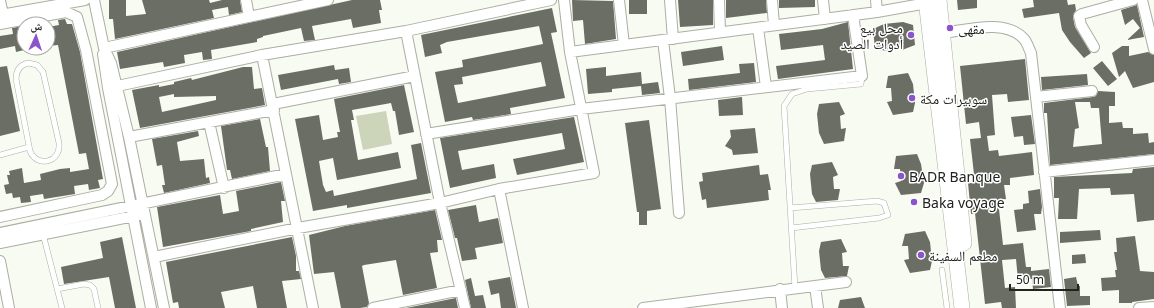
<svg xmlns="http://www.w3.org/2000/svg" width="1154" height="308" font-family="'Noto Sans','Noto Naskh Arabic',sans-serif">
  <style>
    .green { fill: #ccd4b9 }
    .building { fill: #6b6e65; fill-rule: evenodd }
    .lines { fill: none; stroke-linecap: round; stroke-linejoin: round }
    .service-casing { stroke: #abaea4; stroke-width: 6 }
    .minor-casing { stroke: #abaea4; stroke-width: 12 }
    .primary-casing { stroke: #abaea4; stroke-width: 16 }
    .service { stroke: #fff; stroke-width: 5 }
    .minor { stroke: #fff; stroke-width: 10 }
    .primary { stroke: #fff; stroke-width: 15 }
    .poi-dot { fill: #8a54cc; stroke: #fff; stroke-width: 1.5 }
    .labels { text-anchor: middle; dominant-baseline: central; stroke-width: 3; stroke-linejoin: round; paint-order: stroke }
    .poi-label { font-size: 14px; fill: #22231f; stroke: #fff; text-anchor: start }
  </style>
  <rect width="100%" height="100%" fill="#f8fbf1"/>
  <path class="green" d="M386 111 392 144 363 150 356 116Z"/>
  <path class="building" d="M109 0H126V16L146 14 142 0H209L210 3 222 0H240L242 12 229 15 228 7 212 10 214 18 115 39 113 19H109Z
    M352 0H380L382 10H379L381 23 353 28 351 19 312 26 315 40 304 41 301 28 263 36V37L257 39V42L211 50 212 59 203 60 202 52 184 55 185 63 164 67 163 62 120 69 117 52Z
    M572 0 613 1 616 39 585 44 583 20 573 21Z
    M629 0H647V14H629Z
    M678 0H713V25L680 27Z
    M726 0H766L767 13 726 18Z
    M779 0H815V7L779 8Z
    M957 0H977V8L958 10Z
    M1033 0H1067L1068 5 1075 4 1076 10 1073 17 1075 27 1091 53 1084 58 1070 42 1062 30 1059 13 1024 18 1022 9 1034 7Z
    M1137 5 1144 37 1127 40 1140 28 1133 19 1125 25 1121 10Z
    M552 8 557 32 551 33 565 98 510 108 511 114 473 120 472 117 445 122 435 72 463 67 462 60 543 44 539 26 447 42 440 45 442 53 425 57 421 35ZM541 62 546 86 458 103 454 85 463 84 462 77Z
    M65 19 67 24H72L80 52 103 179 98 180 100 188 89 190 88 184 74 186 75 194 44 199 43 194 30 196 31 202 21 203 20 197 13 198 12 193 6 194 4 185 9 184 7 175H10L9 171 22 168 24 183 41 180 40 174 60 169 70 168V172L89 169 86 153 79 154 58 45 48 46V27L59 25 58 20Z
    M848 22 853 69 778 79 776 66 825 60 823 45 781 50 779 34 822 29Z
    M903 22 913 25 915 45 902 50 901 45 888 46V51L875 49 873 29 884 24Z
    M24 26V50L16 52 15 46 0 49V36L13 34 12 28Z
    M722 46 724 60 683 66 681 52Z
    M1122 46H1129V56L1148 52 1154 55V82L1133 88 1125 71 1119 77 1112 53Z
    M1025 59 1029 100 1008 102 1007 94 992 95 995 135 987 136 989 151 998 150 999 156 1032 152 1034 175 1010 178V185H1004L1006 199 998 200 1003 245 1023 243 1026 267H1031V271L1049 269 1051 287 1033 289 1032 279 1018 280 1016 259 1002 260 1005 288 1015 287 1016 308H1002L1001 302 985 304 975 213 971 214 968 183H975L970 139 981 138 979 122 966 124 960 66Z
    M1102 61 1117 79 1108 86 1093 68Z
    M754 63 756 82 689 90 688 79 740 73 739 64Z
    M334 65 335 70 349 68 351 82 339 84 338 79 281 90 278 75Z
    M7 66 20 131 0 136V67Z
    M243 67H252L254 89 262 88 265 105 140 128 132 90 159 85V87L174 84V82L191 78 192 80ZM174 94V97L216 96V100L162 112 159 97Z
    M606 67V76L641 72 642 84 658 82 660 93 642 95 641 86 612 89V92L588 94 586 69Z
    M908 73 913 84 915 103 913 112 893 115 887 102 892 101 891 88H886L888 76Z
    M1087 74 1088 85 1042 90 1041 77Z
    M404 85 414 132 399 135 395 111H393L391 103 352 110 354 120H351L358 160 398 152 401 168 337 180 333 158 319 161 323 185 326 192 333 190 334 196 417 179 411 145 421 143 431 193 347 208V205L313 211 295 119 319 115 323 140 338 137 337 132H340L334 99Z
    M1098 91 1115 92V106H1109V123L1122 122 1123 128H1133V134L1148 133 1149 143 1154 142V154L1050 165 1047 113H1044V103L1093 97 1096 96ZM1075 102H1090L1091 108H1099L1102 144 1073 147 1075 129 1079 128Z
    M742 97 743 115 719 116 718 100Z
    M839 102 845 114 840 116 841 129 846 128 844 141 824 144 819 133 817 114 819 104Z
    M1031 115 1035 144 1024 145 1023 136 1014 137 1011 117Z
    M574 117 584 162 517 175 513 159 565 149 562 133 458 151 462 170 494 164 496 178 450 188 440 138Z
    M260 119 266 147H268L270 171 232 179 230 170H227L221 126Z
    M649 120 661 209 647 211V225H639V212H637L625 123Z
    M755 128 758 153 733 155 732 150 725 146 731 137 730 130Z
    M198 131 199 136 177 142 180 161 204 159 206 178 209 177 210 183 164 193 162 185H165L162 165 157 166 152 139Z
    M917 154 921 164 924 183 921 193 901 195 895 183 901 181 900 169H894L896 156Z
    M832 162 838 175 833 177 834 189H840L838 200 816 202 812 194 810 174 812 165Z
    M759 165 760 175 768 174 771 190H768L769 200 707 208 706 199 702 200 699 182 703 181 702 173Z
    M1154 167V220L1137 222 1134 194 1111 195 1110 188 1079 189 1077 219H1058L1059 198H1054V177L1132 173 1133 169Z
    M281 182 285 201H281L283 222 251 229V231L163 247 157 207 220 195 223 214 239 211 236 191Z
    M1040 189 1042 207 1041 214H1034L1036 230 1017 232 1014 210 1023 209V204L1029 203 1028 191Z
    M476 205 479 222 498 218 503 243 475 248 477 259 462 261 457 238H455L448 210Z
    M435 210 442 240H437L438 252 430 253 437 288 403 295 396 260 364 265 362 266 369 303 367 307 360 308H341L334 272 314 274 309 235 345 226Z
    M1100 230 1101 240 1060 243V232Z
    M925 231 930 242 932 261 930 270 910 273 904 260 909 259 908 246H902L905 234Z
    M1135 236 1140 271 1154 272V299L1132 302V303H1119V290L1102 291 1101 278 1116 277 1115 270H1117L1114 252H1117L1116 238Z
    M122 237 136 308H115L109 277 64 284 61 267 103 258 100 242Z
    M292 237 296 256V271H299L301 279 282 281 287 308H257L253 286 221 292 225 308H179L178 302 173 303 166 262Z
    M841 239 847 252 842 253 843 266H849L847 276 825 278 821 270 819 251 821 242Z
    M1085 254 1086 263 1072 264V255Z
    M510 277 516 308H501L499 293 491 295 488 281Z
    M1076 277 1078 286H1080V296H1090V305L1067 306 1064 279Z
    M471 278 475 296 483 295 486 308H471L465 280Z
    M861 297 865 308H838L840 300Z
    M456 298 458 308H406Z"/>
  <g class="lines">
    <g class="service-casing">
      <path id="service" d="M28 63 37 65 43 72 59 143C61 163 37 168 30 151L16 79C16 70 20 65 28 63Z
        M0 155 29 147
        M790 208 877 201 884 203 888 215 879 218 791 228
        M43 234 62 308
        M942 270 947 308
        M795 288 784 106 792 94 807 89 861 84 862 76
        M57 289 84 284 90 285 94 289 98 308"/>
    </g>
    <g class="minor-casing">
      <path id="minor" d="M94 0 104 48 111 63 129 137 164 308
        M246 0 249 17
        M619 0 624 45
        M670 0 673 39
        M719 0 720 32
        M772 0 774 25
        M823 0 825 19
        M876 0 877 12
        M1142 0 1154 49
        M0 1 3 14
        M0 15 85 0
        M0 24 66 12 77 17 86 50 112 184 108 191 102 195 0 217
        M758 28 766 87
        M406 31 440 203 465 308
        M943 33C967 30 1006 18 1024 39 1027 42 1029 49 1031 53L1060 308
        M663 40 670 98 679 213
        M1094 47 1081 25 1079 16 1082 14 1133 0
        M104 48 328 0
        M570 52 877 12 927 3
        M103 54 108 88 151 308
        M262 55 313 308
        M108 88 262 55 406 31 551 0
        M1036 97 1092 91
        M273 104 415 76
        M209 122 224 188
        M426 134 581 109 862 76 853 15
        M129 137 274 110
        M1044 172 1154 160
        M499 189 523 308
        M0 233 286 174
        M0 243 139 215
        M154 257 298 228 440 203 499 189 594 173 570 52 564 0
        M0 261 9 308
        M815 286 818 308
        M780 289 782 308
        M373 308 461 290
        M643 308 846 282
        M1139 308 1154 307"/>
    </g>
    <g class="primary-casing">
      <path id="primary" d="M926 0 962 308
        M939 0 964 243"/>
    </g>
    <use href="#service" class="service"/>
    <use href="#minor" class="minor"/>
    <use href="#primary" class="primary"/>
  </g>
  <g class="poi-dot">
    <circle cx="950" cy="28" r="4"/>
    <circle cx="911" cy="35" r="4"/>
    <circle cx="912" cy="98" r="4"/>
    <circle cx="901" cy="176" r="4"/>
    <circle cx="914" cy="202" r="4"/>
    <circle cx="921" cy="255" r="4"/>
  </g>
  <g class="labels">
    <g class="poi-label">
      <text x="903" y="27" text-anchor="end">محل بيع<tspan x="903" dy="16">أدوات الصيد</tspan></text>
      <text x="958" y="28">مقهى</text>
      <text x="920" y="98">سوبيرات مكة</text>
      <text x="909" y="176">BADR Banque</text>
      <text x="922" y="202">Baka voyage</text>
      <text x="929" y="255">مطعم السفينة</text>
    </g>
  </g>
  <g transform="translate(36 36) rotate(3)"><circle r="19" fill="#ffffff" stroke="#a7a7a5"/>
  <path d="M0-3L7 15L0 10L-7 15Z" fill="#8a54cc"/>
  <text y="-6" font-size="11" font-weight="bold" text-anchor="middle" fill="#22231f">ش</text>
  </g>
  <path d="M1010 284v6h68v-6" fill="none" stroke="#22231f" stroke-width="2"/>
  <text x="1016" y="284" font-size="12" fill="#22231f" stroke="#ffffff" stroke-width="3" paint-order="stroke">50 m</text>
</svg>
